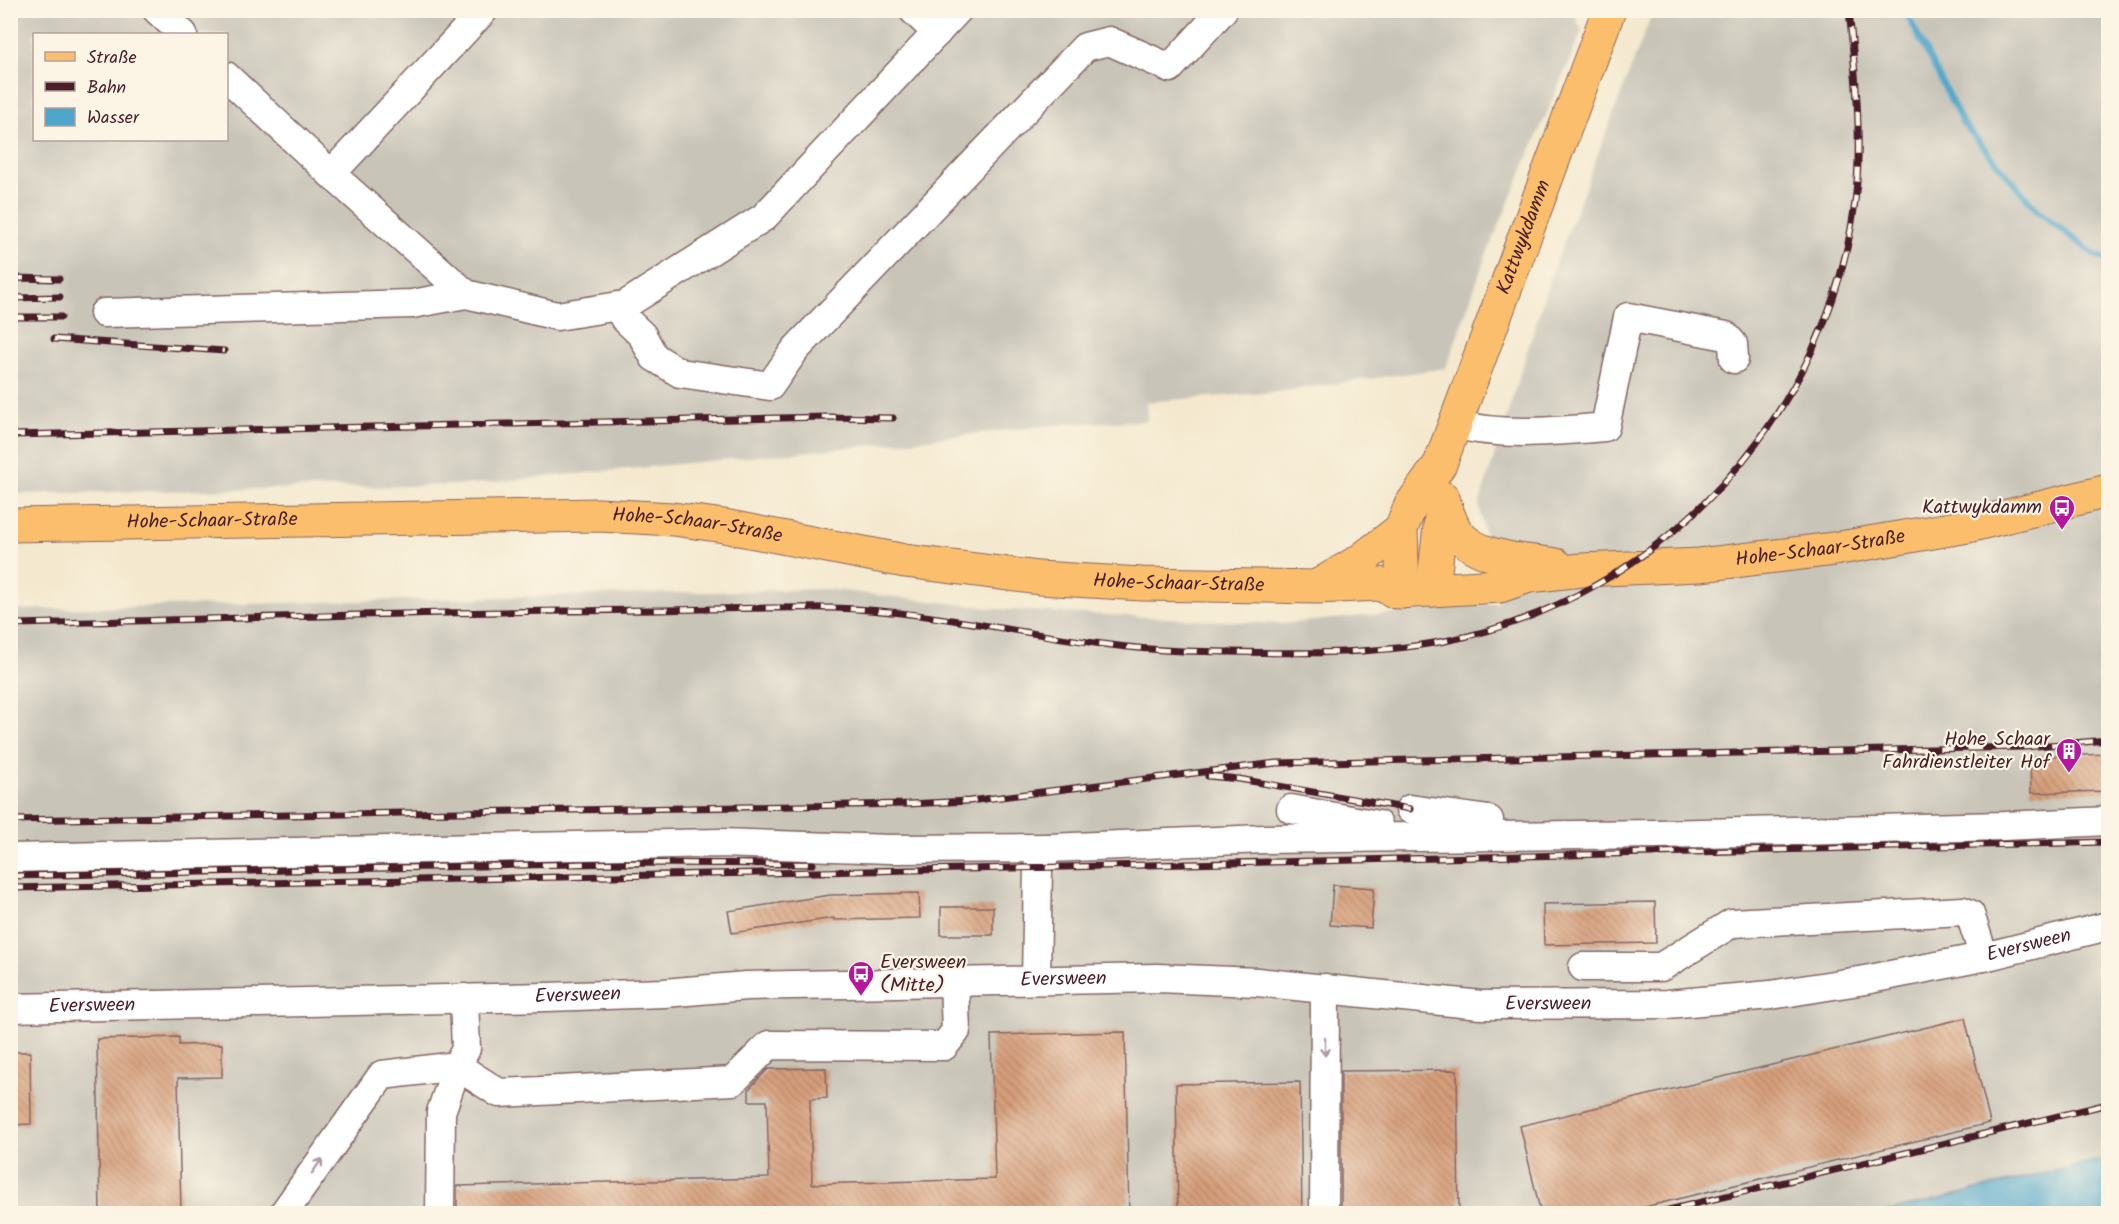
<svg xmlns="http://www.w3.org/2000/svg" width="2119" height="1224" font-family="Kalam,sans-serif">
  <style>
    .industrial { fill: #c8c4b8; fill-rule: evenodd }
    .water { fill: #4fa6cb; stroke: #4c627b; stroke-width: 1.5 }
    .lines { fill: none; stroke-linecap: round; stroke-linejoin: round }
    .stream { stroke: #4fa6cb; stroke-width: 6 }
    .building { fill: url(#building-back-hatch) }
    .minor-casing { stroke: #866664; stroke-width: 31 }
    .major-casing { stroke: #866664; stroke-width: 35 }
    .minor { stroke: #fff; stroke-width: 28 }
    .major { stroke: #fabe6d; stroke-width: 33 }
    .rail-casing { stroke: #4a1f2b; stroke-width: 7 }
    .rail { stroke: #fcf5e5; stroke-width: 4.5; stroke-dasharray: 14; stroke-linecap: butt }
    .oneway { stroke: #ae9aa0 }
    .labels { text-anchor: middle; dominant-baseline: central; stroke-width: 4.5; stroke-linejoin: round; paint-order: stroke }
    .street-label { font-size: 20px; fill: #4a1f2b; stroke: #fcf5e5 }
    .poi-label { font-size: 20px; fill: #4a1f2b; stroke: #fcf5e5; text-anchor: end }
  </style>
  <defs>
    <pattern id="building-back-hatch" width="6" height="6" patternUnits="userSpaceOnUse" patternTransform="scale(1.5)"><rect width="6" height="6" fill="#d69f7b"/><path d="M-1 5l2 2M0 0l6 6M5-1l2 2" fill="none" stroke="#b08165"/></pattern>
  </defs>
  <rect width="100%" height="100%" fill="#fcf5e5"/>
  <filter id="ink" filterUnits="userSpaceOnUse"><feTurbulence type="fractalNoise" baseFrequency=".0167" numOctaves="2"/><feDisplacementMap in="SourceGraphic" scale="12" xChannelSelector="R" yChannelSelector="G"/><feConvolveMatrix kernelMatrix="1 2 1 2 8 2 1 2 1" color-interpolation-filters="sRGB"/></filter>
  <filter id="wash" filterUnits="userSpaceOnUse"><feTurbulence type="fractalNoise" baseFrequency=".008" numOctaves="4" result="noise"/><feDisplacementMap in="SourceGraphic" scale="24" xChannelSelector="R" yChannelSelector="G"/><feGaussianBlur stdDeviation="1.35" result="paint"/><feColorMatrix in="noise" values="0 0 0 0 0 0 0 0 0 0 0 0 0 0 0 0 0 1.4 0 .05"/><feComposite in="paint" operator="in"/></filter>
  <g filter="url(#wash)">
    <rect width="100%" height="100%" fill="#f4e9cf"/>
    <path class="industrial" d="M1572 10 1582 31 1485 258 1446 368 1276 392 1146 402 1147 421 1072 423 874 445 462 485 11 494 10 11ZM34 34H226V140H34Z
      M1653 11H2108V1158L1877 1214 11 1213 10 610 825 589 1009 610 1282 624 1498 603 1479 505 1550 278Z"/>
    <path class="water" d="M2108 1158V1213H1882Z"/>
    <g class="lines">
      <path class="stream" d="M1905 10 1962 122 2039 212 2095 255 2108 260"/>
    </g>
    <g id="blocks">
      <path class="building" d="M2109 754V791L2031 793 2030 757Z
        M1333 885 1374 888 1371 928 1330 925Z
        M919 893 920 918 834 920V918L732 933 728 911 830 895Z
        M1655 902 1656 943 1544 945 1543 904Z
        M941 907H993V935H941Z
        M1965 1018 1990 1123 1616 1214H1541L1520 1126Z
        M1125 1032 1129 1214H457V1186L769 1178 767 1101H749V1089L768 1069 826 1068 827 1098 810 1099 812 1184 995 1179 991 1035Z
        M179 1037V1045L222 1044V1077L178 1078 181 1214H100L97 1039Z
        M10 1052H30L31 1124 10 1125Z
        M1457 1070 1459 1214H1341V1071Z
        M1300 1082 1302 1214H1178L1176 1084Z"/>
    </g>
  </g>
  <g filter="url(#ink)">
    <use href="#blocks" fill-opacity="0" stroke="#866664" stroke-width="1.5"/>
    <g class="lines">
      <g class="minor-casing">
        <g id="minor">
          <path d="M157 10 183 34"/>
          <path d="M913 10 937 33"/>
          <path d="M226 76 331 174 466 294"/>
          <path d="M331 174 484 10"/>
          <path d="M618 306 624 318 642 335 654 357 680 373 770 386 795 350 1085 47 1109 41 1170 68 1223 10"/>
          <path d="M104 313 412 304 466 294 557 316 625 305 764 217 958 10"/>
          <path d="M1455 424C1501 437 1557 431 1605 427L1628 317 1726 336 1733 344 1734 359"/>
          <path d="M1291 809 1378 825"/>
          <path d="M1410 809 1489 820"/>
          <path d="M10 858 720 843 890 849 1049 848"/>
          <path d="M1583 967H1661L1732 923 1963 911 1970 914 1984 957"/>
          <path d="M1036 980 1038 867 1049 848 1264 839 1658 834 2004 826 2108 821"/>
          <path id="s1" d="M10 1008 547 997 664 993 746 986 1157 978 1257 982 1481 1005 1667 1004 1771 995 1865 980 1988 956 2108 926"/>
          <path d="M283 1214 382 1075 457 1066 466 1049 464 998"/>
          <path d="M440 1214 441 1112 457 1066 499 1093 733 1081 769 1045 944 1046 956 1031 954 982"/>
          <path d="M1324 1214 1325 988"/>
        </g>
      </g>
      <g class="major-casing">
        <g id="major">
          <path d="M1443 499C1447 510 1450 524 1458 534 1480 560 1525 560 1556 565"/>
          <path id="s2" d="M10 525 599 515 673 519 724 526 905 561 1039 578 1142 584 1317 587 1380 584 1396 592 1500 586 1529 576 1581 570 1700 565 1834 549 1968 526 2108 491"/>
          <path d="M1321 584 1361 560 1401 529"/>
          <path d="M1433 590 1443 498"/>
          <path id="s3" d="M1403 592 1401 529 1411 505 1440 464 1609 10"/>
        </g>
      </g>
      <use href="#minor" class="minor"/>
      <use href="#major" class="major"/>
      <g class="rail-casing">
        <path id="rail" d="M10 278 59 279
          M10 298 60 297
          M10 317H61
          M54 339 224 351
          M10 435 826 417 893 418
          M10 624C227 619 444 611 661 610 718 609 775 607 832 608 951 611 1065 647 1183 651 1269 653 1361 657 1445 641 1662 599 1833 412 1856 193 1862 131 1855 71 1849 10
          M1208 776 1239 779 1410 809
          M10 820 908 804 969 801 1276 763 2025 747 2108 740
          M10 876 625 863 813 864
          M10 888 1065 867 2108 842
          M1652 1214 2108 1104"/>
      </g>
      <use href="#rail" class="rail"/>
    </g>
    <defs><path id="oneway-shaft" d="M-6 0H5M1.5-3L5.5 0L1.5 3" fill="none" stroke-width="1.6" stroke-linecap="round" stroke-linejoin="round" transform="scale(1.5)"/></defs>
    <g class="oneway">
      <use href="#oneway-shaft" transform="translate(1325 1047) rotate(90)"/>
      <use href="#oneway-shaft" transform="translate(317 1166) rotate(-55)"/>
    </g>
  </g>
  <defs>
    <g id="bus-pin" transform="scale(1.35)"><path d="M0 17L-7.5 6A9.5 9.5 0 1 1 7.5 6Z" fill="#b5179e" stroke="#fcf5e5"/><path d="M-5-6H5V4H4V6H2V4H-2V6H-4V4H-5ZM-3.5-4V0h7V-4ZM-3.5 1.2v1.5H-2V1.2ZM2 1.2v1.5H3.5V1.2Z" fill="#fff"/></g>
    <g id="building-pin" transform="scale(1.35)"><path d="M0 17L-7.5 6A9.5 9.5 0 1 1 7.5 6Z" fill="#b5179e" stroke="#fcf5e5"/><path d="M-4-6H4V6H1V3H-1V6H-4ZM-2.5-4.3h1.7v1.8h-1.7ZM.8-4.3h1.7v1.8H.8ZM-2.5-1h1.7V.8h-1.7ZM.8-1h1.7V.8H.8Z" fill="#fff"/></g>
  </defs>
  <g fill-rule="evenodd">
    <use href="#bus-pin" x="2062" y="508"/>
    <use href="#building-pin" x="2069" y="751"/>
    <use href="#bus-pin" x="861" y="974"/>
  </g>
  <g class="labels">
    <g class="street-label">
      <text stroke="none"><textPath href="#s3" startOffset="381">Kattwykdamm</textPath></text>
      <text stroke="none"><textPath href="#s2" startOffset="202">Hohe-Schaar-Straße</textPath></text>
      <text stroke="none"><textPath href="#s2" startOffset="688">Hohe-Schaar-Straße</textPath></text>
      <text stroke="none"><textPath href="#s2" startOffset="1821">Hohe-Schaar-Straße</textPath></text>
      <text stroke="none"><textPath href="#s2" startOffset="1174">Hohe-Schaar-Straße</textPath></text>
      <text stroke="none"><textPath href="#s1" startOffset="2026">Eversween</textPath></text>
      <text stroke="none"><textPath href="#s1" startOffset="1054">Eversween</textPath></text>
      <text stroke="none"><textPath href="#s1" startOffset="568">Eversween</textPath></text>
      <text stroke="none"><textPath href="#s1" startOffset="82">Eversween</textPath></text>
      <text stroke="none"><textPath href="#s1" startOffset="1540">Eversween</textPath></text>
    </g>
    <g class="poi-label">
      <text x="2042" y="508">Kattwykdamm</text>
      <text x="2050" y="740">Hohe Schaar<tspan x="2050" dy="23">Fahrdienstleiter Hof</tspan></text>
      <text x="880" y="963" text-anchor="start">Eversween<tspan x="880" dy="23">(Mitte)</tspan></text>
    </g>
  </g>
  <rect width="2119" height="1224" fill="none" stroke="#fcf5e5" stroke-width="36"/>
  <rect x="33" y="33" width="195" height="108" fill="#fcf5e5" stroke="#b59f9b" stroke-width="1.5"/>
  <rect x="45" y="52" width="30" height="9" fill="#fabe6d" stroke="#b59f9b" stroke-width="1.5"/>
  <text x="87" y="63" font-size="18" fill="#4a1f2b">Straße</text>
  <rect x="45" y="82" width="30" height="9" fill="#4a1f2b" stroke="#b59f9b" stroke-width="1.5"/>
  <text x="87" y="93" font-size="18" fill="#4a1f2b">Bahn</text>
  <rect x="45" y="108" width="30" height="18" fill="#4fa6cb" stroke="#b59f9b" stroke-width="1.5"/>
  <text x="87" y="123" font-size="18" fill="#4a1f2b">Wasser</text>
</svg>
